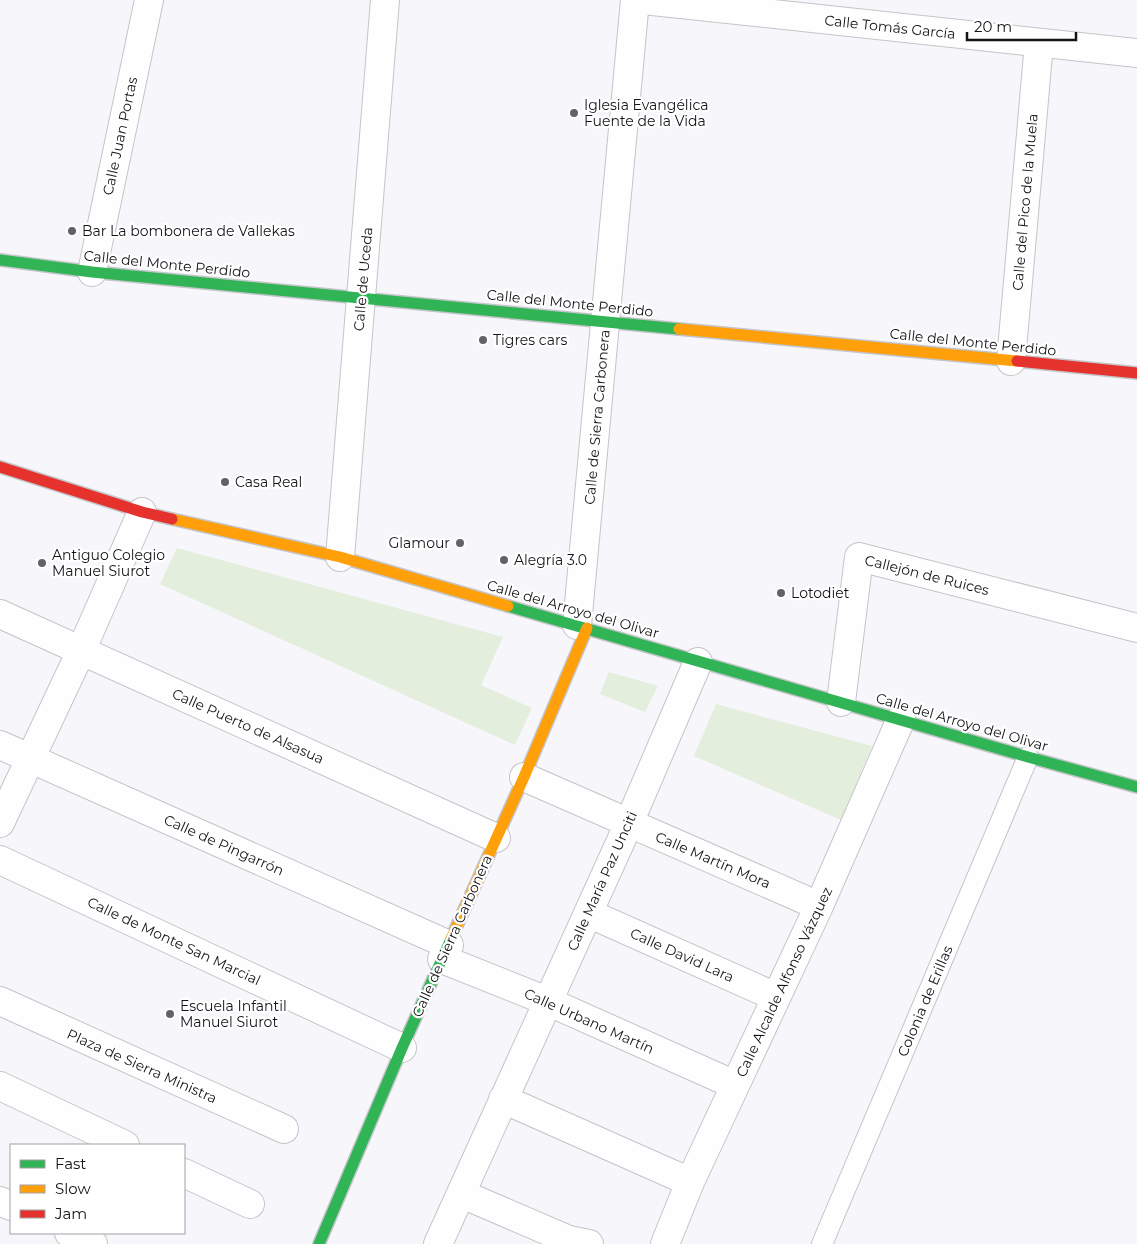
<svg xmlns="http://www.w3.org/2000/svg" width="1137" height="1244" font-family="Montserrat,sans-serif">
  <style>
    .green { fill: #e4eedc }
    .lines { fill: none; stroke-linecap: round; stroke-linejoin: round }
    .lane-casing { stroke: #c4c5c9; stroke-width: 22 }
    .street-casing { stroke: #c4c5c9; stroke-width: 30 }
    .fast-casing { stroke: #c4c5c9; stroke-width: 14 }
    .slow-casing { stroke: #c4c5c9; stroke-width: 14 }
    .jam-casing { stroke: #c4c5c9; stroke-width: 14 }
    .lane { stroke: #fefefe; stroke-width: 20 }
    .street { stroke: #fefefe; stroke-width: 28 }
    .fast { stroke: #30b455; stroke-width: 11 }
    .slow { stroke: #ff9f0a; stroke-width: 11 }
    .jam { stroke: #e5322d; stroke-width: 11 }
    .poi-dot { fill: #626367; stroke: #fff; stroke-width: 2 }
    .labels { text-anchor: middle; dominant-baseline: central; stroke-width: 4.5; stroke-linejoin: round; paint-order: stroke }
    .street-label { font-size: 14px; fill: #131417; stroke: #fff }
    .poi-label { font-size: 14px; fill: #131417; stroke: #fff; text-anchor: start }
  </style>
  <rect width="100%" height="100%" fill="#f6f6fb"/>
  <path class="green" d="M177,548l326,89 -22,48 51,23 -17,37 -355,-161z
    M609,672l49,14 -13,26 -45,-18z
    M716,704l156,42 -31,74 -147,-64z"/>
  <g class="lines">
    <defs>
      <path id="lane" d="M822,1244l206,-487"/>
      <path id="street" d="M643,0l494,53
        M92,272l57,-272
        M1011,361l28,-318
        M340,557l45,-557
        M0,614l496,224
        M577,625l58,-625
        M841,702l18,-145 278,71
        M0,745l449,200
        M524,777l295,129
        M0,823l81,-172 61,-139
        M0,860l402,188
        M588,913l188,84
        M442,959l105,42 188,84
        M0,1001l284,128
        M0,1086l125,59
        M503,1099l187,83
        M184,1173l66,31
        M462,1194l107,46 20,4
        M0,1201l11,5
        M69,1233l24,11
        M438,1244l191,-421 69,-161
        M665,1244l25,-62 129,-276 82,-187"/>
      <path id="fast" d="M0,260l92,12 587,57
        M508,606l520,151 109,30
        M319,1244l83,-196 49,-109"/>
      <path id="slow" d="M679,329l338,32
        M172,519l168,38 168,49
        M451,939l73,-162 63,-149"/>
      <path id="jam" d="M1017,361l120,12
        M0,467l142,45 30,7"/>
    </defs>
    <use href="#lane" class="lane-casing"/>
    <use href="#street" class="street-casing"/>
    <use href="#fast" class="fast-casing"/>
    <use href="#slow" class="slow-casing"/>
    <use href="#jam" class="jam-casing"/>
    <use href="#lane" class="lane"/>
    <use href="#street" class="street"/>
    <use href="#fast" class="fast"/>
    <use href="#slow" class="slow"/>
    <use href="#jam" class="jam"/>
  </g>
  <g class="poi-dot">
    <circle cx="574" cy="113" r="5"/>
    <circle cx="72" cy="231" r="5"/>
    <circle cx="483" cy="340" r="5"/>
    <circle cx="225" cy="482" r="5"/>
    <circle cx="460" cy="543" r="5"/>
    <circle cx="504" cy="560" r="5"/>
    <circle cx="42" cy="563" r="5"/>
    <circle cx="781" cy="593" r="5"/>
    <circle cx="170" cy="1014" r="5"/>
  </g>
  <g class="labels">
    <g class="street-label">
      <text transform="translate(890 27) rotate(6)">Calle Tomás García</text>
      <text transform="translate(120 136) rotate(-78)">Calle Juan Portas</text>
      <text transform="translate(1025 202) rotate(-85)">Calle del Pico de la Muela</text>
      <text transform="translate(167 264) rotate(6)">Calle del Monte Perdido</text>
      <text transform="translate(363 279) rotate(-85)">Calle de Uceda</text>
      <text transform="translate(570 303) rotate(6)">Calle del Monte Perdido</text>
      <text transform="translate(973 342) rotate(6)">Calle del Monte Perdido</text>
      <text transform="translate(597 417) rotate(-85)">Calle de Sierra Carbonera</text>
      <text transform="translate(927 575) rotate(14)">Callejón de Ruices</text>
      <text transform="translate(573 609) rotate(16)">Calle del Arroyo del Olivar</text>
      <text transform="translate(962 722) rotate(16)">Calle del Arroyo del Olivar</text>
      <text transform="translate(248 726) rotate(24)">Calle Puerto de Alsasua</text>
      <text transform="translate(224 845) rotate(24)">Calle de Pingarrón</text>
      <text transform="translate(713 860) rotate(23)">Calle Martín Mora</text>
      <text transform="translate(602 881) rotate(-66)">Calle María Paz Unciti</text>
      <text transform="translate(452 936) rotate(-66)">Calle de Sierra Carbonera</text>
      <text transform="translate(174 941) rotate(25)">Calle de Monte San Marcial</text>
      <text transform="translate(682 955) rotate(24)">Calle David Lara</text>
      <text transform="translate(784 982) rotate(-65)">Calle Alcalde Alfonso Vázquez</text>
      <text transform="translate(925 1001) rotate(-67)">Colonia de Erillas</text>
      <text transform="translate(589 1021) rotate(24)">Calle Urbano Martín</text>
      <text transform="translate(142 1066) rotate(24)">Plaza de Sierra Ministra</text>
    </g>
    <g class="poi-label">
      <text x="584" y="105">Iglesia Evangélica<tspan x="584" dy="16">Fuente de la Vida</tspan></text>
      <text x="82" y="231">Bar La bombonera de Vallekas</text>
      <text x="493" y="340">Tigres cars</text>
      <text x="235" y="482">Casa Real</text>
      <text x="450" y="543" text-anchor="end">Glamour</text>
      <text x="52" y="555">Antiguo Colegio<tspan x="52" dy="16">Manuel Siurot</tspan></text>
      <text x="514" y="560">Alegría 3.0</text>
      <text x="791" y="593">Lotodiet</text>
      <text x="180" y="1006">Escuela Infantil<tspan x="180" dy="16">Manuel Siurot</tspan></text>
    </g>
  </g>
  <rect x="10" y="1144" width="175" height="90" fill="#ffffff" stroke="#a1a1a2"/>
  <rect x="20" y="1160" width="25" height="8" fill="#30b455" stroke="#a1a1a2"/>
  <text x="55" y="1169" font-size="15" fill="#131417">Fast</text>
  <rect x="20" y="1185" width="25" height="8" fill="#ff9f0a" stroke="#a1a1a2"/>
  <text x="55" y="1194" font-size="15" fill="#131417">Slow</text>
  <rect x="20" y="1210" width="25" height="8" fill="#e5322d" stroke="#a1a1a2"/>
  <text x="55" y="1219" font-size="15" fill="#131417">Jam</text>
  <path d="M967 32v8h109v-8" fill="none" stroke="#131417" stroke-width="2.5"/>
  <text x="974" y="32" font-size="15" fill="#131417" stroke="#ffffff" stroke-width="4" paint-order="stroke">20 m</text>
</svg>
